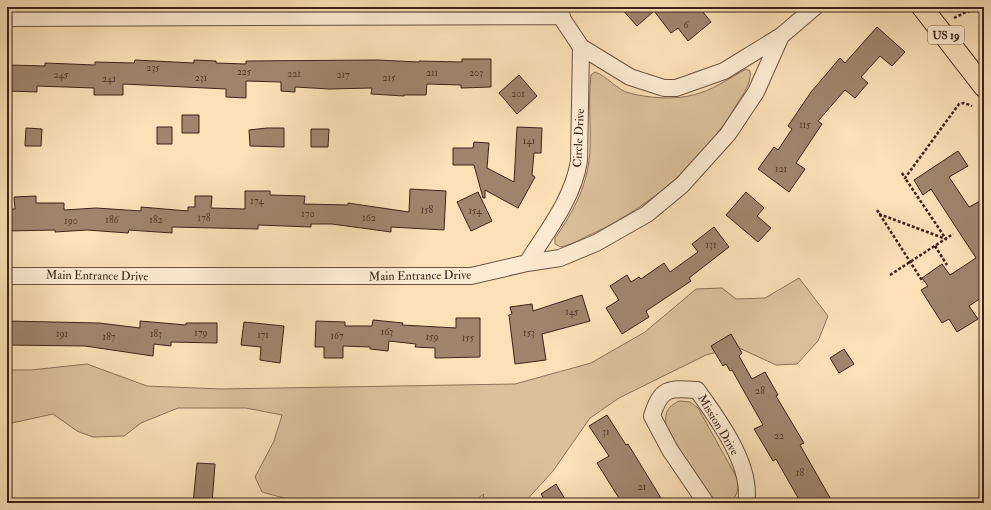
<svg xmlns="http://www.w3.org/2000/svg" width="991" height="510" font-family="'IM FELL Double Pica',serif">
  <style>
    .green { fill: #dcc09d; stroke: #8c725b }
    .building { fill: #a0856c; stroke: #3d2319 }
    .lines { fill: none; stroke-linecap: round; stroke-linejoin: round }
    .minor-casing { stroke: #6d5241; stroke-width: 18 }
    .major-casing { stroke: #3d2319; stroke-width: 22 }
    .path { stroke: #3d2319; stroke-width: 2.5; stroke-dasharray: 3 2; stroke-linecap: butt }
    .minor { stroke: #fdebd1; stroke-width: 16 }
    .major { stroke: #fce0b8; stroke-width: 20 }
    .labels { text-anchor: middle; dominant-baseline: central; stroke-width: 3.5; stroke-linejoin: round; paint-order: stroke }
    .number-label { font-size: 10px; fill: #563c2e }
    .shield { fill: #fdebd1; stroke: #775f50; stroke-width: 1 }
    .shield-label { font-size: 11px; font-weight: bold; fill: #3d2319 }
    .street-label { font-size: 12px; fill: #3d2319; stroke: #fdebd1 }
  </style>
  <rect width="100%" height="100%" fill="#fce0b8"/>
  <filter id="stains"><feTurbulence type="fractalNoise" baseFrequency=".005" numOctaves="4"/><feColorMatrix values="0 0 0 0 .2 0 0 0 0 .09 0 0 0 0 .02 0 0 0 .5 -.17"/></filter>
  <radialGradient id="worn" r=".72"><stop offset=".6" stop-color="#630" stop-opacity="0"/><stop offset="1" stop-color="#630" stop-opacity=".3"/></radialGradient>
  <path class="green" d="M746,69l4,2c2,12 -7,23 -13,33 -33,56 -84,101 -143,129 -11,5 -21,11 -33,14l-6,-3v-6c19,-27 34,-55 35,-90 1,-24 -2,-49 1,-73l4,-3c12,4 22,18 34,21 19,5 45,7 64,2 18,-4 37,-17 53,-26z
    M799,278l29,38 -10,25 -21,23 -21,1 -39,-18 -31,8 -87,43 -29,20 -37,53 -29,32h-43l3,-9 -13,9h-169l-40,-11 -7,-15 19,-36 8,-26 -36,-7h-68l-37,15 -17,13 -31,1 -16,-6 -24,-17 -46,10v-54h24l56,-6 60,22 74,3 294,-5 76,-21 54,-31 51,-43 26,-1 14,11 29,-1z
    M679,401l11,1 8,6 39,70c5,23 -12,31 -30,19l-41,-71c-1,-14 0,-18 13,-25z"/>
  <path class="building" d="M620,7h79l12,15 -23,19 -10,-13 -7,5 -17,-22 -17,15z
    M877,27l28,25 -13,14 -12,-10 -19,21 7,6 -13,15 -10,-8 -27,31 4,3 -26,39 9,6 -16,23 -31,-23 16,-22 4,3 14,-21 -4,-3 23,-34 29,-34 5,5z
    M462,59h29v28l-30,1v-3l-34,-1 -1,11h-22v1l-33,-2 1,-6 -43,1 -34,-2v5l-14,-1v-9l-35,-1v17l-20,-1v-8l-103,-5v11h-29v-7l-57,-2v6l-28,-1 1,-26 35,1v-3l50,2v-3l39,1 1,-3 59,3v-3l22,1v2l30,1v-3l131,-1 42,2v-1l43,1z
    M519,75l18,21 -20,18 -18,-21z
    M182,115h17v18h-17z
    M157,127h15v17h-15z
    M517,127l25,1 -1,25h-7l-2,22 3,2 -17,31 -33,-18v8h-2l-9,-33h-21v-17h20l1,-6 15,1 -2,25 27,14z
    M26,128l16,1 -1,17h-16z
    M267,128h17v19l-34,-1 -1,-16z
    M311,129h18l-1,18h-17z
    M958,151l10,15 -19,11 20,30 15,-8v97l-15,10 9,13 -21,13 -8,-13 -7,4 -21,-33 7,-4 -6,-8 20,-14 8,11 26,-17 -45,-69 -8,6 -9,-15z
    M410,189l36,2 -2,39 -53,-3v5l-59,-8h-21v3l-53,-2v4l-86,-2v6l-43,-3 -1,3 -41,-3 -32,2v-2l-48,1v-22h8l-1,-12 22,-1v7h28v7l32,-2 45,3v-4l47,4v-4h7v-11h17l-1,12 34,1v-18h25v4l35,1 -1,8 44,1v-2l61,9z
    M478,192l14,29 -21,10 -14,-29z
    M746,192l18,16 -7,8 14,12 -13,14 -32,-27z
    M714,227l15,20 -40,31 2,3 -45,30 3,6 -27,17 -16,-26 13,-8 -9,-14 17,-11 4,7 8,-5 2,2 23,-16 6,9 28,-20 -6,-8z
    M582,295l8,26 -48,13 4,26 -31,4 -6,-49 3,-1 -2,-7 22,-3 1,7z
    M456,318h24v39l-45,1v-10l-20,-1 1,-3 -27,-3 -1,10 -18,-2v-2l-27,-1v12h-19v-11h-9l1,-26 29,1v4h27l1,-6 30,3 -1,2 54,3z
    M7,321l92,2 41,5v-7l46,4v-2h31v20l-46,-1v4l-17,-2 -1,12 -68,-10 -78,-1z
    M244,322l40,4 -4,37 -20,-3 1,-13 -20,-2z
    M731,334l11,19 -3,3 13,23 13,-7 13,23 -2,1 28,47 -4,2 33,58h-32l-25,-44 -3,2 -19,-32 9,-4 -31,-55 -2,1 -4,-7 -3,2 -12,-20z
    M844,349l10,15 -15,9 -9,-15z
    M607,415l19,30 2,-1 36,59h-42l-25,-40 12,-7 -20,-30z
    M197,463l18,1 -3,39h-19z
    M556,484l9,15 -7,4h-11l-6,-9z"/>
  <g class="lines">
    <defs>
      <path id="minor" d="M555,8l26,39 49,30 34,11h12l48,-17 57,-35
        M7,18l555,-2
        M527,263c20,-32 46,-64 52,-102l2,-114
        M7,276h464l56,-13 33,-5 36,-15 51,-29 35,-29 46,-51 28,-42 25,-56 34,-29
        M706,503l-36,-53 -18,-34c9,-29 17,-28 45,-26 21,29 56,76 49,113"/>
      <path id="major" d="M922,7l62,80"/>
    </defs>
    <use href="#minor" class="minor-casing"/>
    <use href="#major" class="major-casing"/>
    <path class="path" d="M954,18l12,-6 18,-5
      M902,173l3,5 54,-74 5,-1 8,3
      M877,210l46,72
      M879,214l67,25 -41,-61
      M935,246l12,19
      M890,275l63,-41"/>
    <use href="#minor" class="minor"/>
    <use href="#major" class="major"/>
  </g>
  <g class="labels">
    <g class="number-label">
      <text x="686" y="25">6</text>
      <text x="153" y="68">235</text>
      <text x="244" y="72">225</text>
      <text x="432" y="73">211</text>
      <text x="476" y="73">203</text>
      <text x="294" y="74">221</text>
      <text x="61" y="75">245</text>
      <text x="343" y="75">217</text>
      <text x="201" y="78">231</text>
      <text x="389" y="78">215</text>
      <text x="109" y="79">241</text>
      <text x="518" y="94">201</text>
      <text x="805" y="125">115</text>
      <text x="529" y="141">141</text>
      <text x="781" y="169">121</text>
      <text x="257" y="201">174</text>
      <text x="427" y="210">158</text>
      <text x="475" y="211">154</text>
      <text x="308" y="214">170</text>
      <text x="204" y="218">178</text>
      <text x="369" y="218">162</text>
      <text x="112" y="220">186</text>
      <text x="156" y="220">182</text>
      <text x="71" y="221">190</text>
      <text x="711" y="245">131</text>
      <text x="572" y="312">145</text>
      <text x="387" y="332">163</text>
      <text x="201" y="333">179</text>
      <text x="529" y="333">153</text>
      <text x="62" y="334">191</text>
      <text x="156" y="334">183</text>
      <text x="263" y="335">171</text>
      <text x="337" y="336">167</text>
      <text x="109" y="337">187</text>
      <text x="432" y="337">159</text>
      <text x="468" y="338">155</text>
      <text x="760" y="391">28</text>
      <text x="606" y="432">31</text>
      <text x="779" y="436">22</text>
      <text x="800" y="473">18</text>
      <text x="642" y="487">21</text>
    </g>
    <rect class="shield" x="928" y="26" width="36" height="18" rx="3"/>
    <g class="shield-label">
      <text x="946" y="35">US 19</text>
    </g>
    <g class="street-label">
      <text transform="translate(579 138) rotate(-87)">Circle Drive</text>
      <text transform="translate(97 276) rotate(1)">Main Entrance Drive</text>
      <text transform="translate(420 276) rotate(-1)">Main Entrance Drive</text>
      <text transform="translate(718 425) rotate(59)">Mission Drive</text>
    </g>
  </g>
  <rect width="991" height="510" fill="none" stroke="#fce0b8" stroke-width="24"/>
  <rect x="8" y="8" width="975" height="494" fill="none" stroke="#3d2319" stroke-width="2"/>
  <rect x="12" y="12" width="967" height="486" fill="none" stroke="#3d2319"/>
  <rect width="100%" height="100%" filter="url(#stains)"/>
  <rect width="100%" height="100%" fill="url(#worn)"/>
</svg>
